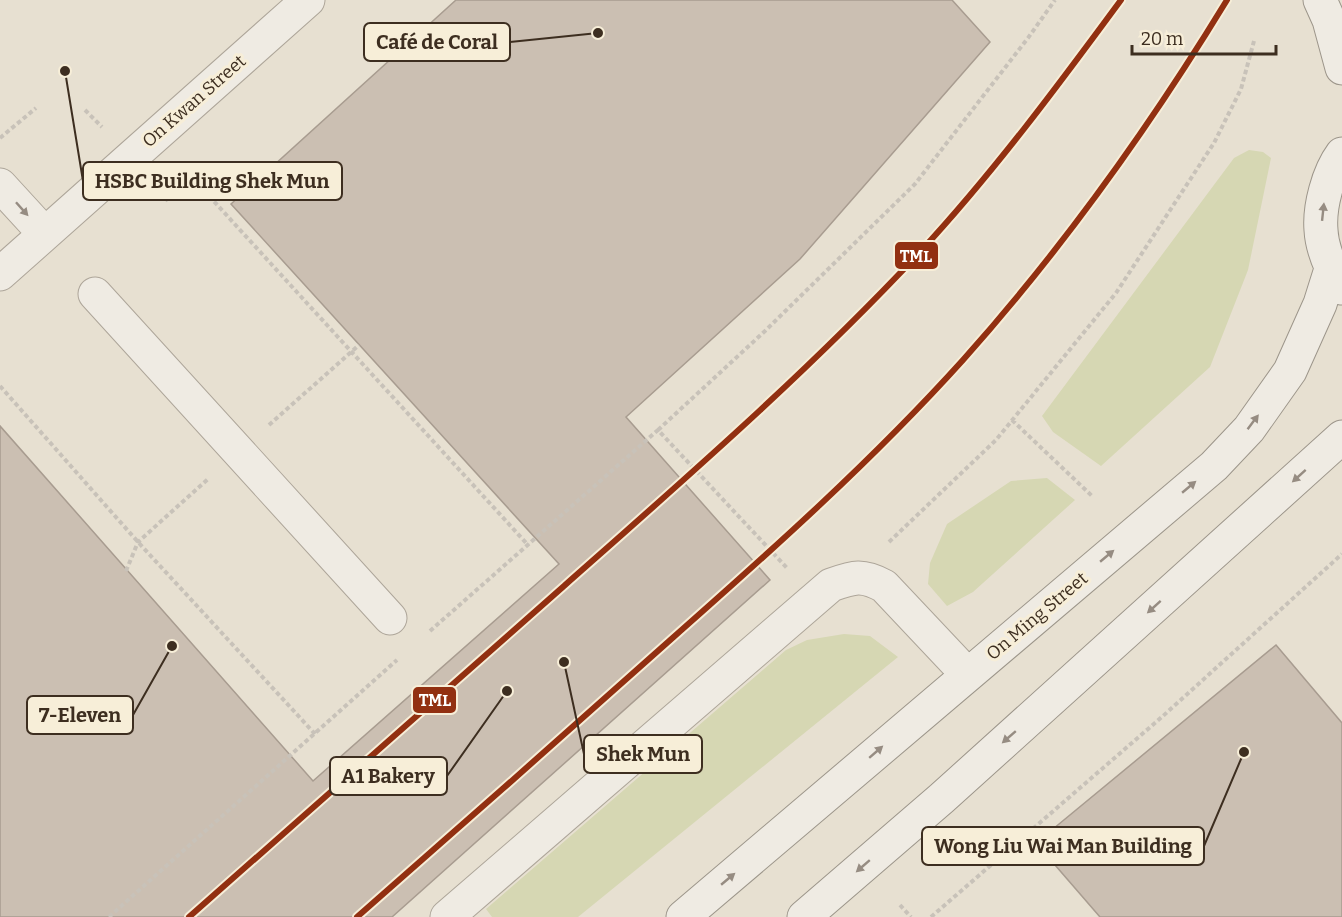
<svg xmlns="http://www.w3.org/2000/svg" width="1342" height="917" font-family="Bitter,serif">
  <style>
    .green { fill: #d6d7b3 }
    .building { fill: #cbbfb2; stroke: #a89c90; stroke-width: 1.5 }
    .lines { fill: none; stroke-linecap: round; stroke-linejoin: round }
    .street-casing { stroke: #ada599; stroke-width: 35 }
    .secondary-casing { stroke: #9c958a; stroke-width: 35 }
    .path { stroke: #c8c2b9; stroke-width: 4; stroke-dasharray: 4.5 3; stroke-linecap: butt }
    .street { stroke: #efebe3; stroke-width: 33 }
    .secondary { stroke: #efebe3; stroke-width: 33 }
    .metro-1-casing { stroke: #f7eed8; stroke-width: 10 }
    .metro-1 { stroke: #923011; stroke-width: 6 }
    .oneway { fill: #968c82 }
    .labels { text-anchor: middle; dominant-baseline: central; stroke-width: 6; stroke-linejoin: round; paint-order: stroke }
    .street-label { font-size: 18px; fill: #3d2e20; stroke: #f7eed8 }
    .leader { fill: none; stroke: #3d2e20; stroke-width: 2 }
    .callout-dot { fill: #3d2e20; stroke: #f7eed8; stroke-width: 2 }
    .callout { fill: #f7eed8; stroke: #3d2e20; stroke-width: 2 }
    .callout-label { font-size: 20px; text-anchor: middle; font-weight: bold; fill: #3d2e20 }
    .line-badge { stroke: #f7eed8; stroke-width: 2 }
    .badge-label { font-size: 16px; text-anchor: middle; font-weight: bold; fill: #fff }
  </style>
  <rect width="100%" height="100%" fill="#e7e0d1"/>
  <path class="green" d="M1249,150l14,2 8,6 -23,112 -38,97 -109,99 -48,-34 -11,-16 192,-258z
    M1047,478l28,22 -102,92 -26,14 -19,-22 2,-21 17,-39 64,-43z
    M844,634l26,2 28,21 -320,260h-86l-6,-8 300,-259 21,-10z"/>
  <path class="building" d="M456,0h496l38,42 -190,217 -174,158 144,163 -378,337h-392v-491l313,355 246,-217 -328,-360z
    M1276,645l66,78v194h-242l-64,-74z"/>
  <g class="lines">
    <defs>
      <path id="street" d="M0,185l44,48
        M0,274l308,-274
        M95,294l295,324
        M447,917l384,-332c23,-8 31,-11 53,1l83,88"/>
      <path id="secondary" d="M1320,0l9,20 13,48
        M1342,154c-14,19 -23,53 -21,76 1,21 11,41 21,58
        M683,917l531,-451 35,-37 41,-58 30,-67 11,-35
        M804,917l138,-119 400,-361"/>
    </defs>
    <use href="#street" class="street-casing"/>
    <use href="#secondary" class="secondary-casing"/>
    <path class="path" d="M85,110l17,17
      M0,138l36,-30
      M199,185l329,360
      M157,188l11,13
      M0,386l138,156 177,192
      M1012,420l80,76
      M269,425l90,-80
      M658,430l107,-99 150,-147 113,-146 27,-38
      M889,542l107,-102 120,-147 98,-150 27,-54 13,-48
      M126,571l12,-29 70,-63
      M430,631l228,-201 129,138
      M900,905l11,12
      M109,917l288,-257
      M931,917l232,-201 179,-162"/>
    <use href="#street" class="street"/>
    <use href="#secondary" class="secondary"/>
    <defs>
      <path id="metro-1" d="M189,917c125,-111 250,-221 375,-331 122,-108 245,-215 356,-334 73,-79 137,-165 201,-252
        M357,917c104,-91 208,-183 311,-275 102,-90 204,-181 295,-282 100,-112 186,-232 264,-360"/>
    </defs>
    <use href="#metro-1" class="metro-1-casing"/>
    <use href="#metro-1" class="metro-1"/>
  </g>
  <defs><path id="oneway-solid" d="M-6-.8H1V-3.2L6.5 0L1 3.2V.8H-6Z" transform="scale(1.5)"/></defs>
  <g class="oneway">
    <use href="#oneway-solid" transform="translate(22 209) rotate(48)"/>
    <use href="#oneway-solid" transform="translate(1323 212) rotate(-84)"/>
    <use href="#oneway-solid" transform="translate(1253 422) rotate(-53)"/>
    <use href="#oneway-solid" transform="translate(1299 476) rotate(138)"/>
    <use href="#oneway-solid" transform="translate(1189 487) rotate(-40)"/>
    <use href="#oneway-solid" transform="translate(1107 556) rotate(-40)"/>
    <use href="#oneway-solid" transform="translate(1154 607) rotate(138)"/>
    <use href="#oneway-solid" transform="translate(1009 737) rotate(139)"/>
    <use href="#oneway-solid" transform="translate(876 752) rotate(-41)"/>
    <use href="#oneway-solid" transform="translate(863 866) rotate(139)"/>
    <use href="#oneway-solid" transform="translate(728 879) rotate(-40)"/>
  </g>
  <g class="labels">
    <g class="street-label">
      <text transform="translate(194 101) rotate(-41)">On Kwan Street</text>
      <text transform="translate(1037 616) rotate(-40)">On Ming Street</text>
    </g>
  </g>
  <path class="leader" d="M598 33L510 42M65 71L83 181M172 646L133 715M564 662L584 754M507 691L447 776M1244 752L1204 846"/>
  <g class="callout-dot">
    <circle cx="598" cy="33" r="6"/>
    <circle cx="65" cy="71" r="6"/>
    <circle cx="172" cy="646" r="6"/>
    <circle cx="564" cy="662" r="6"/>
    <circle cx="507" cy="691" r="6"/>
    <circle cx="1244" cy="752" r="6"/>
  </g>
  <g class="callout">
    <rect x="364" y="23" width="146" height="38" rx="6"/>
    <rect x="83" y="162" width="259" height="38" rx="6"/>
    <rect x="27" y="696" width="106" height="38" rx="6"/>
    <rect x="584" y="735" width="118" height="38" rx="6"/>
    <rect x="330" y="757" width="117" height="38" rx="6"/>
    <rect x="922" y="827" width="282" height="38" rx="6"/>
  </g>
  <g class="callout-label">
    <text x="437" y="49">Café de Coral</text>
    <text x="212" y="188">HSBC Building Shek Mun</text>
    <text x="80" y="722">7-Eleven</text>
    <text x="643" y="761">Shek Mun</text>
    <text x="388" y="783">A1 Bakery</text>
    <text x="1063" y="853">Wong Liu Wai Man Building</text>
  </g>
  <g class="line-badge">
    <rect x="894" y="241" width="45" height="29" rx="6" fill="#923011"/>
    <rect x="412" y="686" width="45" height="28" rx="6" fill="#923011"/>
  </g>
  <g class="badge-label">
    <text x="916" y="262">TML</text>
    <text x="435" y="706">TML</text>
  </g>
  <path d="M1132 45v9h144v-9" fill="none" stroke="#3d2e20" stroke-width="3"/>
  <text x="1141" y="45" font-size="18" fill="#3d2e20" stroke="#f7eed8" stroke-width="4.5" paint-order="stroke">20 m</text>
</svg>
